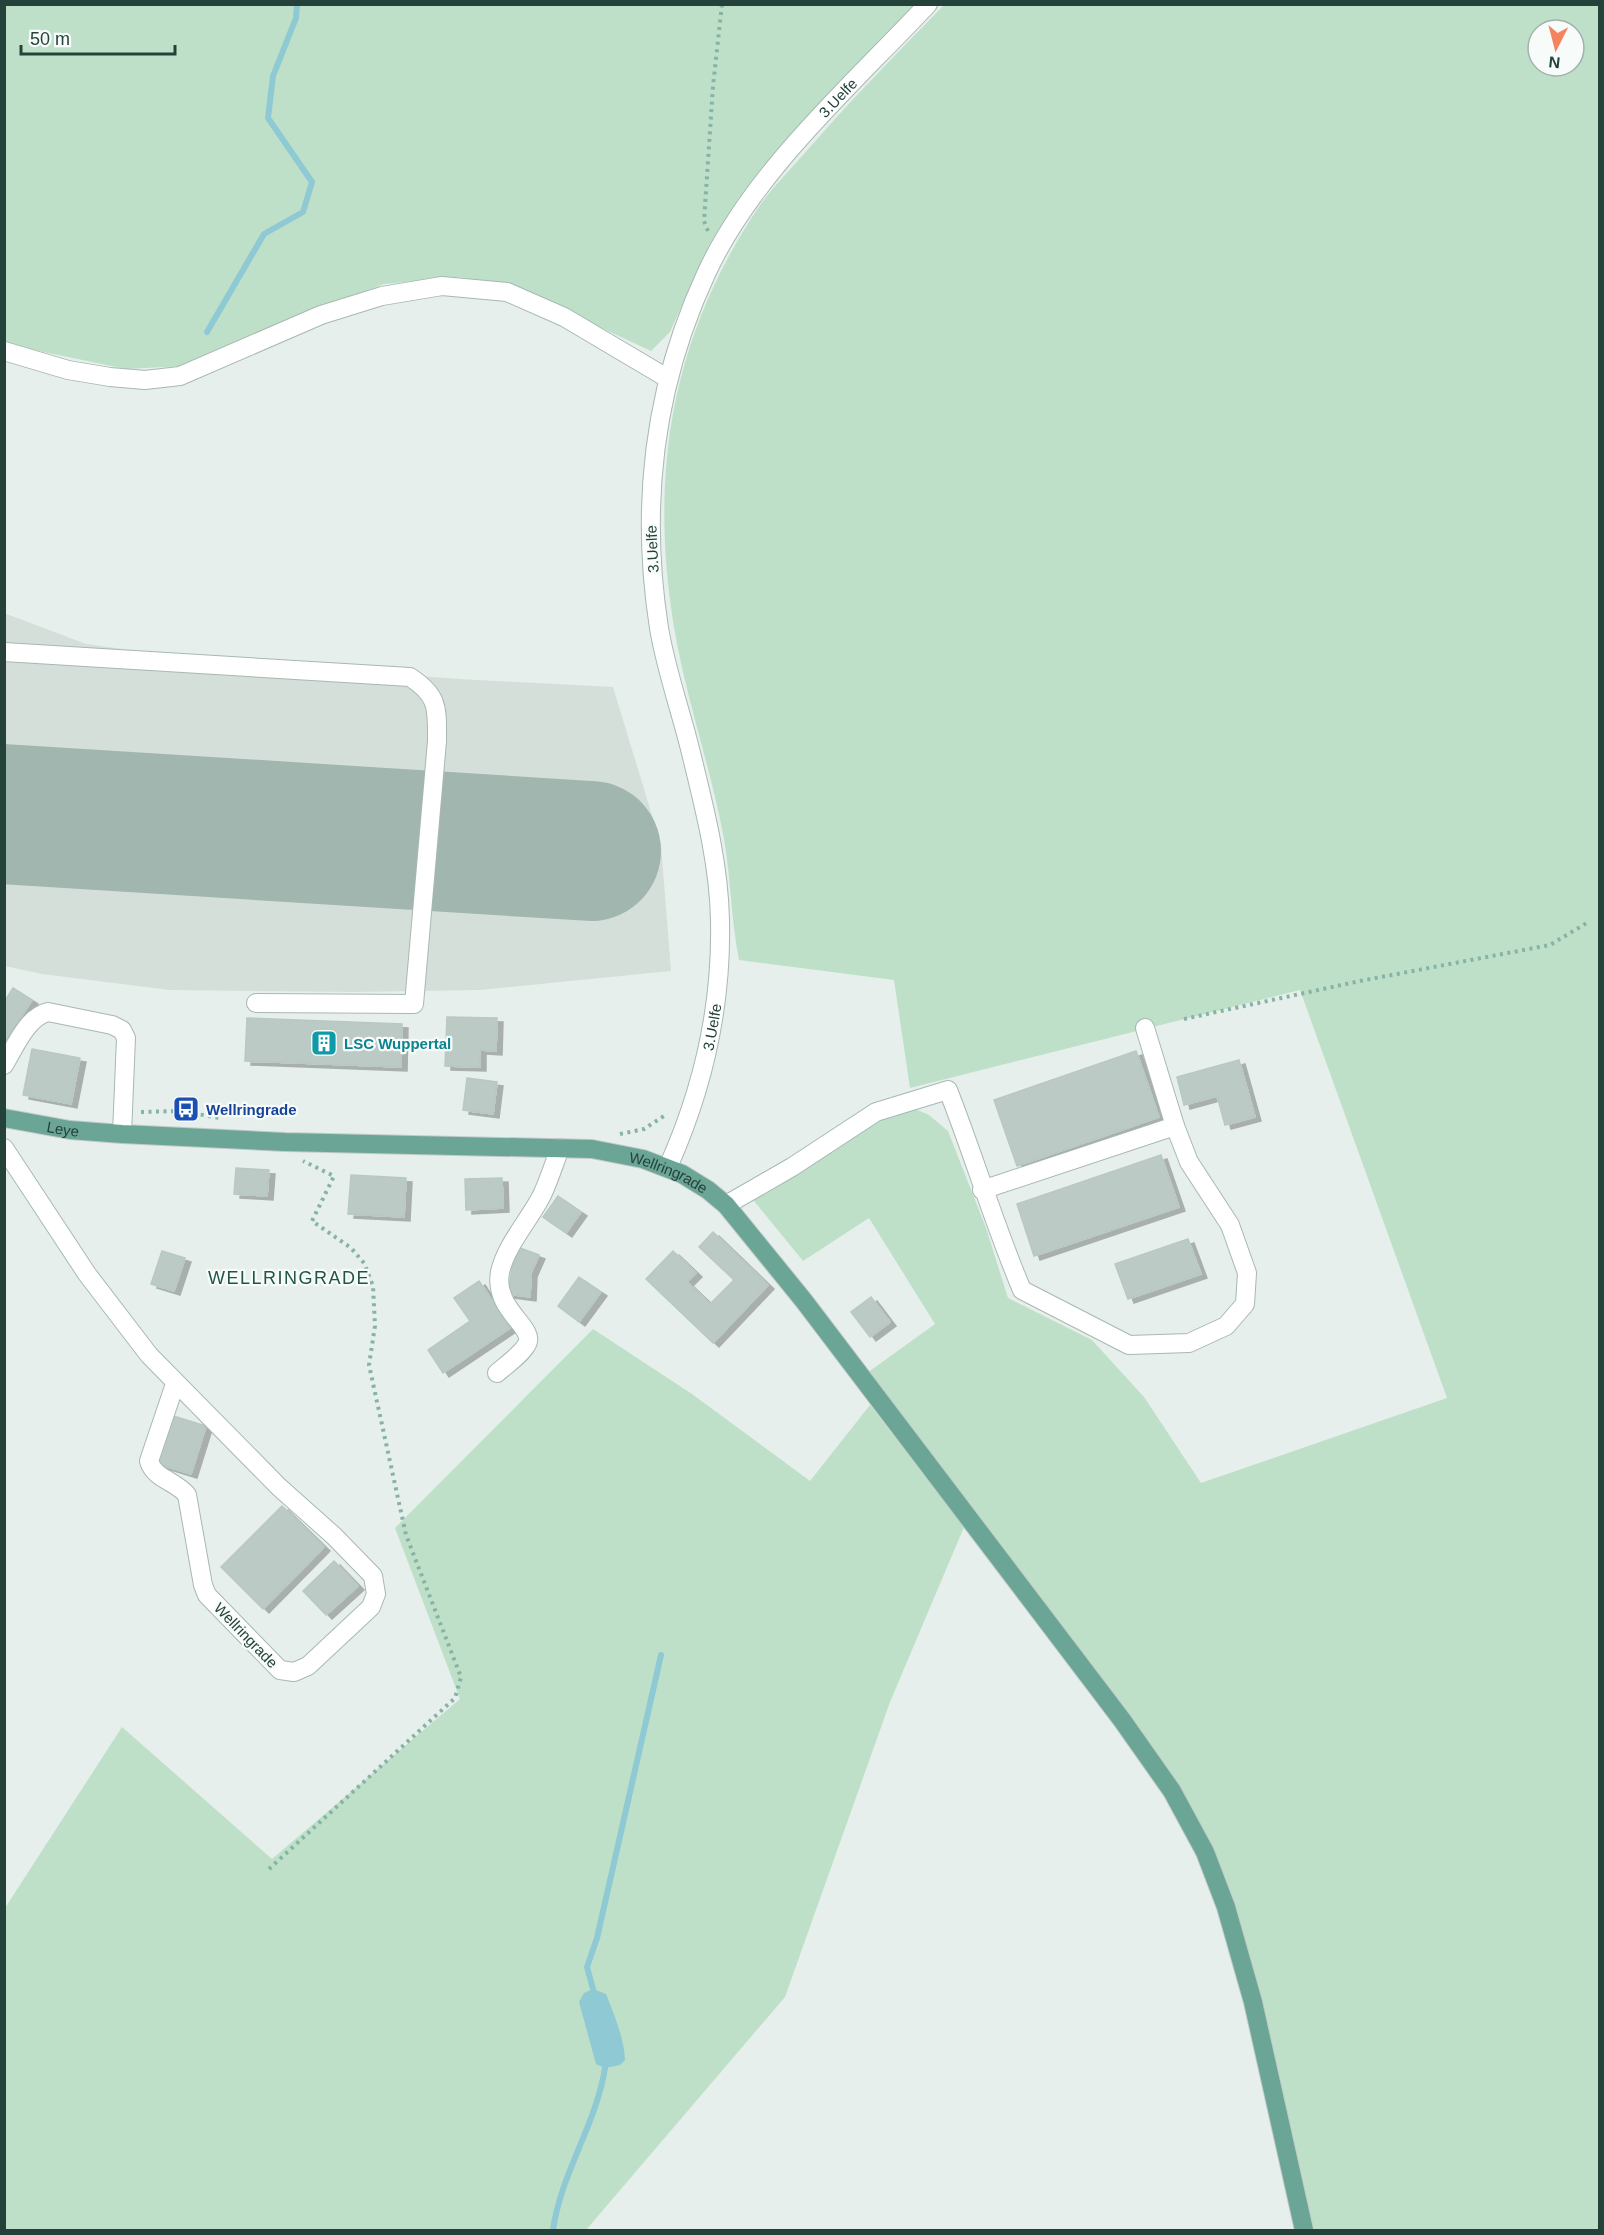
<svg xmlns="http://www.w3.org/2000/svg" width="1604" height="2235" font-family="Arial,sans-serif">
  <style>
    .built { fill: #d4dfda }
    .green { fill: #bfe0c8; fill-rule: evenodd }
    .water { fill: #8ec9d4 }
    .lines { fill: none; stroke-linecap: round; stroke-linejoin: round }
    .stream { stroke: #8ec9d4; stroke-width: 6 }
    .runway { stroke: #a2b6b0; stroke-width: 140 }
    .building { fill: #bbcac4; stroke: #b8c9c2; stroke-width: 1.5; filter: url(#shadow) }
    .minor-casing { stroke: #a8b8b2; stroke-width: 20 }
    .major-casing { stroke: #c2cac8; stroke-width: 20 }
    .path { stroke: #86b3a5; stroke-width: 4; stroke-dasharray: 3 4.5; stroke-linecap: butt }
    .minor { stroke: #fff; stroke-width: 18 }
    .major { stroke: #6aa596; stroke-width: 18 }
    .labels { text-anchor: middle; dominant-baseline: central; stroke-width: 4.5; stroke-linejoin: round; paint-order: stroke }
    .street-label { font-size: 15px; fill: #24423a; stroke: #f7fbf9 }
    .culture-label { font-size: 15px; font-weight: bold; fill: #0d838f; stroke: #f7fbf9; text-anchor: start }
    .transit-label { font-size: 15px; font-weight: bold; fill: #164399; stroke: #f7fbf9; text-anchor: start }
    .quarter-label { font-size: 18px; letter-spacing: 1.5px; fill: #1f5548; stroke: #f7fbf9 }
  </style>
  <defs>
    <filter id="shadow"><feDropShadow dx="6" dy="4" stdDeviation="0" flood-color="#0004"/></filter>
  </defs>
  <rect width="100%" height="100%" fill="#e6efeb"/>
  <path class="built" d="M4,613l82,31 118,16 255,19 154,8 48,158 10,126 -192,19 -124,2 -185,-2 -128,-16 -37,-8z"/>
  <path class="green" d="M5,5h909l-140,149 -37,47 -39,68 -28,63 -19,19 -137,-64 -54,-10 -76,7 -95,35 -105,47 -58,3 -121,-25z
    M944,5h655v2225h-285l-104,-378 -343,-479 68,-49 -66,-106 -66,43 -53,-65 97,-62 59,-29 23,10 19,16 38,97 22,70 84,42 52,57 57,86 246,-85 -147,-408 -390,98 -16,-108 -155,-20c-8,-41 -8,-81 -15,-121 -13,-71 -38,-140 -50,-212 -25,-153 -3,-289 84,-419 13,-19 30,-36 45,-53 45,-52 93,-101 141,-150zM1538,30h36v36h-36z
    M593,1329l99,65 118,87 60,-76 94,122 -74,175 -105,295 -199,233h-581v-322l117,-181 150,132 188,-160 -65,-171z"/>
  <path class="water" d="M593,1989l13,5c8,20 18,44 19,66l-5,5 -15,3 -9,-4 -17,-62 5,-9z"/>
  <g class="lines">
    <path class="stream" d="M207,332l57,-98 39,-22 9,-30 -44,-64 5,-42 23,-58 1,-14
      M593,1989l-6,-22 10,-29 64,-283
      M553,2230c8,-57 43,-105 52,-162"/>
    <path class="runway" d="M4,814l587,37"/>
  </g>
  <path class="building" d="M13,988l19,12 -28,43v-41z
    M447,1017l50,1 -1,33 -16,-1v17l-35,-1z
    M247,1018l155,6 -1,43 -156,-6z
    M32,1049l48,9 -9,46 -48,-9z
    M1136,1051l23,66 -142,49 -23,-66z
    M1239,1060l16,57 -30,8 -8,-29 -33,9 -7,-28z
    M467,1078l30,4 -4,32 -30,-4z
    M1161,1155l18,52 -145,49 -17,-52z
    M236,1168l33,2 -2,26 -33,-2z
    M351,1175l55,3 -2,39 -56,-3z
    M502,1178l1,30 -37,2 -1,-31z
    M558,1196l23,16 -15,21 -23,-16z
    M713,1232l55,53 -55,58 -67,-64 27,-28 23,22 -9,9 23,22 24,-24 -35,-33z
    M1188,1239l13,35 -73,25 -13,-35z
    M520,1248l19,7 -8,18 -1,24 -22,-3 4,-26z
    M162,1251l23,7 -11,33 -23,-7z
    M579,1277l22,15 -22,30 -21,-16z
    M479,1281l31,47 -67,45 -15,-23 42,-29 -16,-23z
    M871,1297l19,25 -20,15 -19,-25z
    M170,1415l36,11 -15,48 -36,-11z
    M282,1506l42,41 -61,62 -42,-42z
    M334,1561l24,25 -32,29 -23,-24z"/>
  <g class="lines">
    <defs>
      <g id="minor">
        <path d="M4,351l64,19 42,7 35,3 35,-4 141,-61 61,-19 60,-10 65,6 57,25 103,61"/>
        <path d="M4,652l406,25c29,19 27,31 27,64l-23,263 -158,-1"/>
        <path d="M1145,1028l30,98"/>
        <path d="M4,1065c11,-18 23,-48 44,-53l64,13 10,5 4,8 -4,96"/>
        <path d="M4,1148l83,126 62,81 130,132 55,49 39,40 3,18 -5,13 -63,59 -14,6 -14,-2 -73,-75 -4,-10 -16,-90c-11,-14 -33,-16 -38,-34l26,-77"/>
        <path id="s1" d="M668,1167c35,-78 54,-161 52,-247 -1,-55 -15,-110 -28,-163 -10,-43 -26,-86 -33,-129 -19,-122 -5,-242 47,-354 46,-101 146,-189 222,-270"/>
        <path d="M726,1205l66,-38 84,-55 72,-22c26,66 46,134 74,200l107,55 60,-2 37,-17 19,-22 2,-31 -17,-48 -41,-63 -14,-36 -193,64"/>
        <path d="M497,1373c9,-8 25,-19 30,-29 9,-17 -34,-34 -27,-72 6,-27 30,-53 42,-77 7,-15 12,-31 18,-47"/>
      </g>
      <g id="major">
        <path id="s2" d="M4,1118l66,12 52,4 163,8 307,7 51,10 39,15 26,16 18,15 78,96 318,419 50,71 33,61 21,55 27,95 51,228"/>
      </g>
    </defs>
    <use href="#minor" class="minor-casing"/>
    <use href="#major" class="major-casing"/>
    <path class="path" d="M708,231l-4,-10 9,-135 9,-82
      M1184,1019l176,-38 190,-36 40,-24
      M141,1112l39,-1 40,7
      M620,1134l24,-5 23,-15
      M269,1869l186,-171 6,-21 -55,-142 -37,-170 6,-39 -2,-40 -9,-23 -13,-15 -39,-27 22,-45 -31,-15"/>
    <use href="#minor" class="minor"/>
    <use href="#major" class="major"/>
  </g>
  <defs>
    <symbol id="building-square" viewBox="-11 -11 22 22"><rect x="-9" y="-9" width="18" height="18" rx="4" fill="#0f9aa8" stroke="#f7fbf9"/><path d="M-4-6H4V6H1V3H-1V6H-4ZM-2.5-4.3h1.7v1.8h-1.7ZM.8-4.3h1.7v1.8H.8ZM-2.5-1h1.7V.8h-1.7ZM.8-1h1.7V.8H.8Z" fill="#fff"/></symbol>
    <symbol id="bus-square" viewBox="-11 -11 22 22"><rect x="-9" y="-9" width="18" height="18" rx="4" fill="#1a4fb4" stroke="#f7fbf9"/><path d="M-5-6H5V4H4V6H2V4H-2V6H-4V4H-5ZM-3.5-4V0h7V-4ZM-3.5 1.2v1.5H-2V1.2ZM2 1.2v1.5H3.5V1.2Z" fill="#fff"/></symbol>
  </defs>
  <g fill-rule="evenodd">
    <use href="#building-square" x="309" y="1028" width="30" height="30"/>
    <use href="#bus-square" x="171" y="1094" width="30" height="30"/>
  </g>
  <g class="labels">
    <g class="street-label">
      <text stroke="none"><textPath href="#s1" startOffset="1137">3.Uelfe</textPath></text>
      <text transform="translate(652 549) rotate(-93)">3.Uelfe</text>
      <text stroke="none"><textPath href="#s1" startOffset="147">3.Uelfe</textPath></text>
      <text stroke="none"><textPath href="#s2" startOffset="60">Leye</textPath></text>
      <text stroke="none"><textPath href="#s2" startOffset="670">Wellringrade</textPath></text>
      <text transform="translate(246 1635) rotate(46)">Wellringrade</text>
    </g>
    <g class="culture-label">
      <text x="344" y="1043">LSC Wuppertal</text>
    </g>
    <g class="transit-label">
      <text x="206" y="1109">Wellringrade</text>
    </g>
    <g class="quarter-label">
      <text x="289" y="1278">WELLRINGRADE</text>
    </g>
  </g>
  <rect width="1604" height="2235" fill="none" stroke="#24423a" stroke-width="12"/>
  <g transform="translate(1556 48) rotate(186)"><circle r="28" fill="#f7fbf9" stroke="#a3b1ad" stroke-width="1.5"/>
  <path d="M0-4.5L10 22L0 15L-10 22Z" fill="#f4845f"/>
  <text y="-9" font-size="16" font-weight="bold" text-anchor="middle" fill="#24423a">N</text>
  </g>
  <path d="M21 45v9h154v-9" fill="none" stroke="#24423a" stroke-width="3"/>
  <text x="30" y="45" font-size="18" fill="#24423a" stroke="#f7fbf9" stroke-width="4.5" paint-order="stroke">50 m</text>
</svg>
